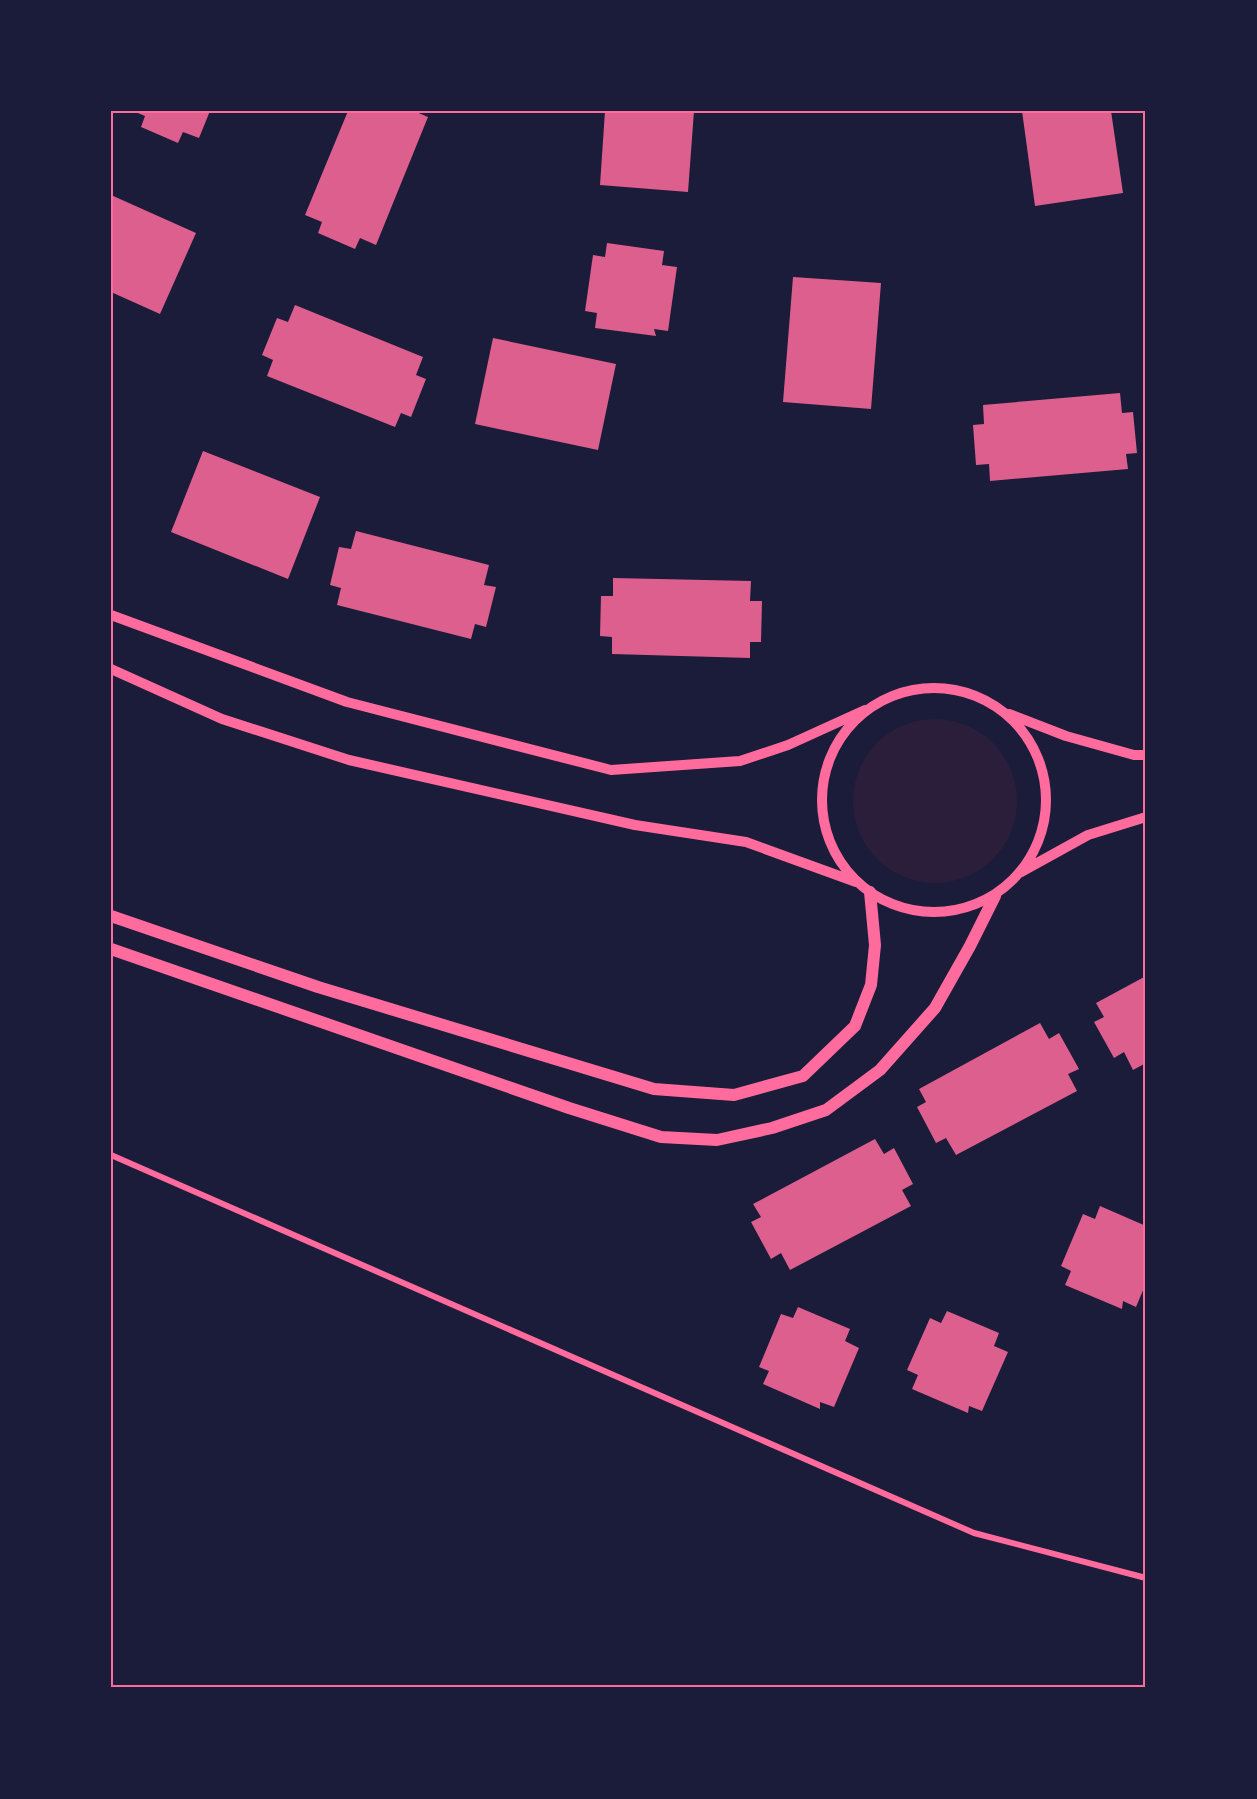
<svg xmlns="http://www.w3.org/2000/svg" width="1257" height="1799" font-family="Karla,sans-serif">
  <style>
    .green { fill: #2a1e3b }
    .building { fill: #dd5f8e }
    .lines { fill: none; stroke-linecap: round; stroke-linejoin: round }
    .minor { stroke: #ff6b9d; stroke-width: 6 }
    .tertiary { stroke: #ff6b9d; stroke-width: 10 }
    .secondary { stroke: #ff6b9d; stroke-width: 12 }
    .neatline { fill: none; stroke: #ff6b9d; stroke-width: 2 }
  </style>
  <rect width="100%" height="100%" fill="#1b1b3a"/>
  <path class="green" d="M853 801a82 82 0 1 1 164 0a82 82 0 1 1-164 0Z"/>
  <path class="building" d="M133,111h77l-11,27 -16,-6 -5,11 -37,-16 4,-11z
    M348,111h66l14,6 -52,128 -16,-7 -5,11 -37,-16 4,-11 -17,-7z
    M605,111h89l-6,81 -88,-7z
    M1022,111h89l12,82 -88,13z
    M111,195l85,38 -36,81 -49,-22z
    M607,243l57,8 -2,14 15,2 -9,64 -14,-2 2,7 -61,-8 2,-15 -12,-2 8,-56 12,2z
    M793,277l88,6 -10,126 -88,-7z
    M295,305l128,52 -7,18 10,4 -15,38 -10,-4 -6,14 -128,-51 6,-16 -11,-5 15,-37 11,4z
    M493,338l123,26 -18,86 -123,-26z
    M1120,393l2,20 11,-1 4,41 -11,1 2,15 -138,12 -1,-17 -13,1 -3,-40 11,-1 -1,-19z
    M203,451l117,46 -32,82 -117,-47z
    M356,531l133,34 -5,20 12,2 -10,40 -11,-3 -4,15 -134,-34 4,-17 -11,-3 9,-38 12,2z
    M613,578l138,3 -1,20h12l-1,41h-11v16l-138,-4v-17l-12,-1 1,-40h12z
    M1146,976v87l-13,7 -9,-18 -10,6 -20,-36 10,-5 -8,-14z
    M1040,1023l9,16 10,-6 20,36 -11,5 9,17 -121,64 -10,-17 -10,5 -19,-36 9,-5 -7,-13z
    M875,1139l9,15 10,-6 19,36 -11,6 9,16 -121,64 -9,-17 -10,6 -20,-37 10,-5 -8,-13z
    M1100,1206l46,20v57l-10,24 -13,-6 -1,8 -57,-24 6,-14 -10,-5 22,-52 12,5z
    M798,1307l52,22 -5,12 14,7 -25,59 -14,-5v7l-57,-25 6,-13 -10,-4 22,-53 12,4z
    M947,1311l52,22 -5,13 14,6 -26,59 -13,-5 -1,7 -56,-24 6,-14 -11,-5 23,-52 11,5z"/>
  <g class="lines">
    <path class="minor" d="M111,1155l863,378 172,45"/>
    <path class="tertiary" d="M111,615l236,87 264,68 129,-9 48,-16 77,-35
      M111,669l111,50 127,41 286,65 111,17 110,40
      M822 800a112 112 0 1 1 224 0a112 112 0 1 1-224 0Z
      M1009,714l57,22 68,19h12
      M1021,872l67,-37 58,-18"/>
    <path class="secondary" d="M111,916l207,71 336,102 80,6 69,-19 52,-50 16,-41 4,-40 -5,-53
      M111,949l458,159 92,29 56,3 55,-12 54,-18 54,-40 55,-62 35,-62 25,-50"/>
  </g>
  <rect width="1257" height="1799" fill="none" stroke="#1b1b3a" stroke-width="225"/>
  <rect x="112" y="112" width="1032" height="1574" class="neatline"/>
</svg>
